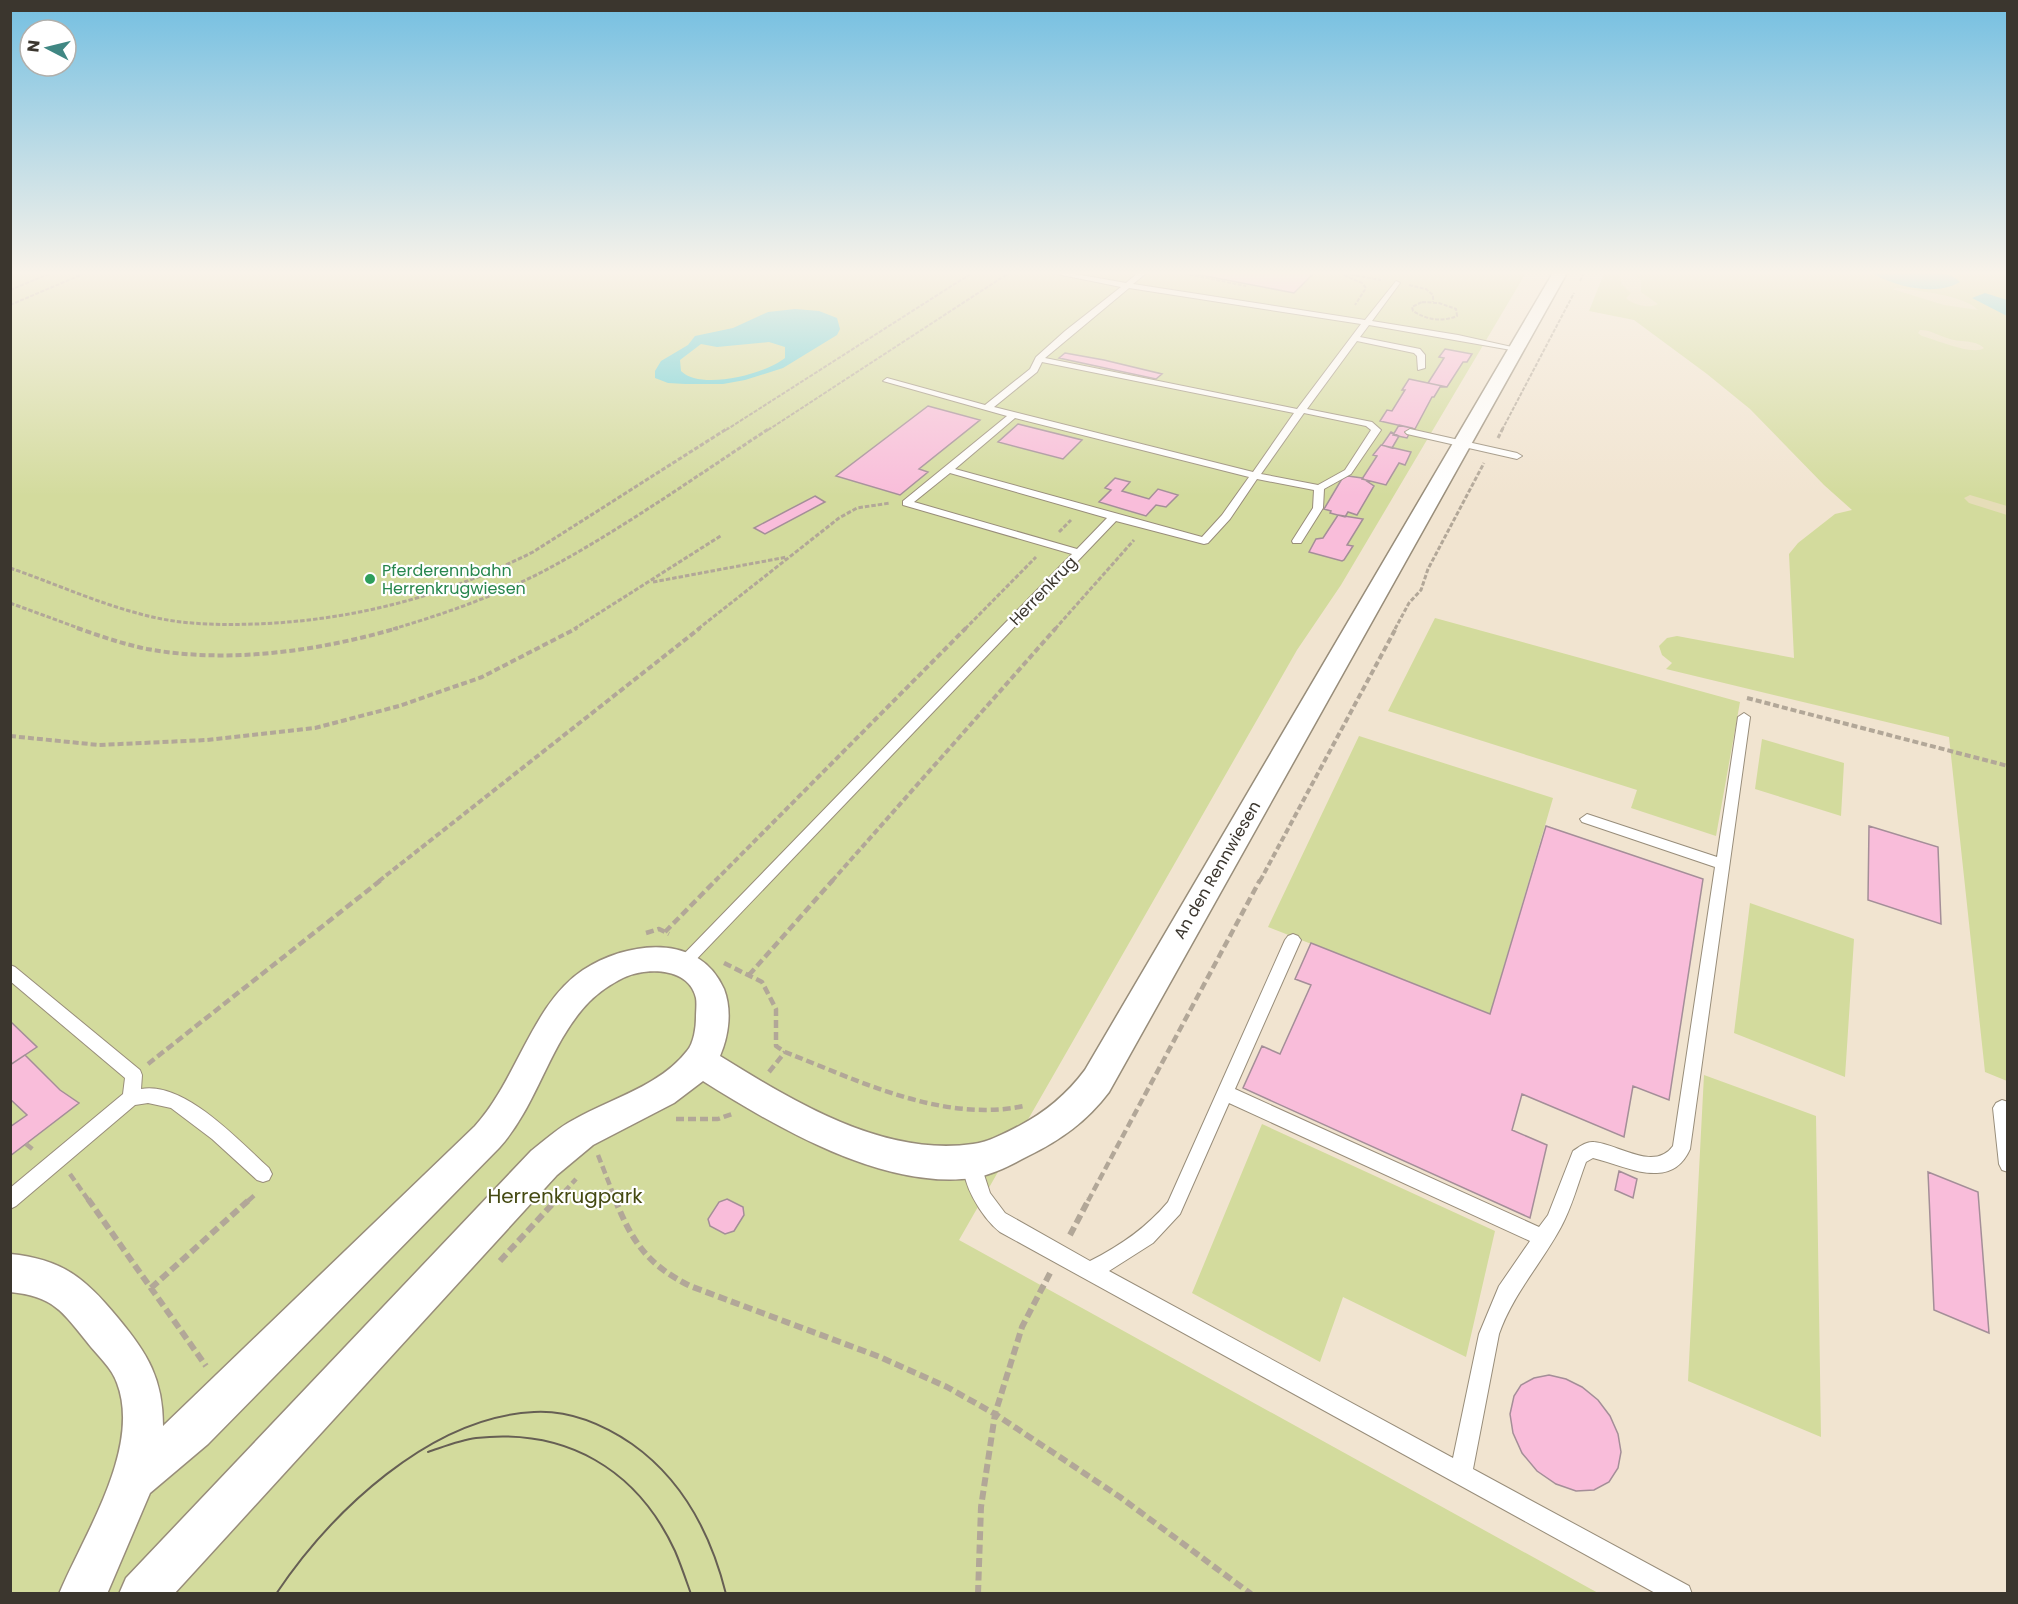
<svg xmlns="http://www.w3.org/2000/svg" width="2018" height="1604" font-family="Poppins,sans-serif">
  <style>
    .green { fill: #d3db9d }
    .sand { fill: #e6ddb8 }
    .water { fill: #66d0d6; fill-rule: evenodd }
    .building { fill: #f9bdda; stroke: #a48e98; stroke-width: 1.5 }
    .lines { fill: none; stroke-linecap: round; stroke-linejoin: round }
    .lane-casing { stroke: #988d7a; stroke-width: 2 }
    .street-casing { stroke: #988d7a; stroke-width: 3 }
    .path-far4 { stroke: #b2a798; stroke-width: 2; stroke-dasharray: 4 1.5; stroke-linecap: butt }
    .path-far3 { stroke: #b2a798; stroke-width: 3; stroke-dasharray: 4.5 2; stroke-linecap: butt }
    .path-far2 { stroke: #b2a798; stroke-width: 4; stroke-dasharray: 6 3; stroke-linecap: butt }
    .path-far1 { stroke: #b2a798; stroke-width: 4.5; stroke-dasharray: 8 4; stroke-linecap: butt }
    .path { stroke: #b2a798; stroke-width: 6; stroke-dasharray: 9 4.5; stroke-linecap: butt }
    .lane { fill: #fff; fill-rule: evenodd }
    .street { fill: #fff; fill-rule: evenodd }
    .tram { stroke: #665f54; stroke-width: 2 }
    .leisure-dot { fill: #2e9e5b; stroke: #fff; stroke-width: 2 }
    .labels { text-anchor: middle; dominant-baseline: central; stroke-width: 4.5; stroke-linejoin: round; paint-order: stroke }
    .leisure-label { font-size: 16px; fill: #27864d; stroke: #fff; text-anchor: start }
    .street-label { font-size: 16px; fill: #3b362e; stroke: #fff }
    .near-park-label { font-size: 20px; fill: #454a12; stroke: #fff }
  </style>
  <rect width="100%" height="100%" fill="#f1e4d0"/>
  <path class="green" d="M10,271h1517l-186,314 -44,65 -338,590 639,353h-1587z
    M1605,271h402v810l-22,-9 -36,-335 -283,-68 6,-6 -10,-8 -3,-9 8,-8 10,-2 117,22 -5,-104 9,-11 37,-29 17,-4 -28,-25 -74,-76 -43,-35 -73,-54 -45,-9z
    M1435,618l305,84 -24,134 -85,-28 6,-18 -249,-79z
    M1359,736l194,62 -63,216 -222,-87z
    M1762,739l82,24 -3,53 -86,-27z
    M1750,903l104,36 -9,138 -111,-44z
    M1704,1075l112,41 5,321 -133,-56z
    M1262,1124l233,107 -29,126 -123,-60 -23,65 -128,-69z"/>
  <path class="sand" d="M1621,273l11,1 9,6v12l17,12c-9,5 -22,1 -30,-4l-2,-2 5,-5 -9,-8 -3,-10z
    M1897,288c21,3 67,7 81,22l-34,-5 -52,-16z
    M1920,330c11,0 17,5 27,8 12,5 28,1 37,10 -10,8 -48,-8 -62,-12l-4,-3z
    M1970,495l37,11v9l-38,-12 -5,-5z"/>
  <path class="water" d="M1869,271c22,0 76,-6 91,11 -25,15 -69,4 -91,-11z
    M1985,293l22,7v16l-35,-18z
    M795,309l24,2 18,7 3,11 -3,6 -54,33 -38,12 -22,4h-38l-17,-1 -13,-5v-7l6,-10 27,-16 7,-9 38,-8 35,-16zM769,342l16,5v11c-20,16 -84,33 -104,13l-1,-11 21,-16 16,3z"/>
  <path class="building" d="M1192,271h105l16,3 -19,19 -104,-20z
    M1445,349l27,5 -5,8h-4l-16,25 -19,-4 16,-25 -5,-1z
    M1065,353l39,7 58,14 -6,5 -97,-21z
    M1409,379l38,8h-7l-6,10h-2l-17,32 -35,-8 7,-11 5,1 13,-21h-3z
    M928,406l52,14 -61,49 9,3 -28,23 -64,-19z
    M1018,424l64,16 -19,19 -65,-17z
    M1399,425l13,3 -5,10 -14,-3z
    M1391,432l8,4 -7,12 -10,-3z
    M1381,445l30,7 -6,13 -6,-2 -13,22 -24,-6 15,-23 -4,-1z
    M1348,476l14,2 12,8 -17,29 -9,-3 -3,5 -15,-4 1,-2 -7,-2 19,-32z
    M1115,478l15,4 -8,9 27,8 9,-10 20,6 -12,12 -10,-2 -10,11 -47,-14 12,-12 -6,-2z
    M815,496l10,6 -60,32 -11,-6z
    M1338,515l25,4 -16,26 6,1 -9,14 -2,1 -33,-9 7,-13 7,-1z
    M1546,826l157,53 -34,221 -36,-14 -9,51 -102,-43 -10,36 35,15 -17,73 -287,-130 19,-42 18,8 31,-69 -16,-6 16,-36 179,71z
    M1869,826l69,21 3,77 -73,-24z
    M10,1021l27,26 -27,18z
    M25,1055l35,35 19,13 -69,53v-29l17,-12 -17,-16v-34z
    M1619,1171l18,8 -4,19 -18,-8z
    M1928,1172l50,20 11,141 -55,-23z
    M727,1199l16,8 1,8 -10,16 -9,3 -15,-8 -2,-7 11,-17z
    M1549,1375l17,4 16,8 16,13 12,16 8,18 3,18 -3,16 -9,14 -15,8 -18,1 -20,-7 -19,-13 -15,-18 -9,-20 -3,-19 4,-18 7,-11 13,-7z"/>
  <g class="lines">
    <defs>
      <path id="lane" d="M1042,271h16l68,12 14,-12h9l-16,13 232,36 31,-39 4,2 -28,38 86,14 63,14 -4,2 -148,-26 -9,12 60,12 5,6v13l-7,2 -1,-14 -3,-3 -57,-12 -50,68 65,13 9,8 -30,44 -27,15 -1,19 -22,35h-8l-1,-2 21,-33 1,-18 -57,-11 -27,40 -22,24 -4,1 -88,-23 -427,446 -5,2 -5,-2 -3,-4 3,-4 393,-405 -169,-49v-4l104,-85 -124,-35 4,-3 98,27 45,-36 6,-12 29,-26 56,-44zM1129,288l232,36 -64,85 -252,-51zM1042,362l252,51 -41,59 -259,-65 43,-35zM1304,413l62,13 5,4 -26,40 -27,15 -57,-11zM1015,418l234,59 -27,38 -20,22 -247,-68zM950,473l157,45 -30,31 -163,-47z
        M1410,429l107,24 5,3 -5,3 -110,-25 -2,-2z
        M1744,713l6,4 -60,432c-19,43 -64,17 -97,9l-7,4c-8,21 -14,45 -25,65 -20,37 -48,67 -62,107l-26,135 216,117 3,8h-35l-657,-362c-17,-13 -44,-54 -34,-76l6,-2 6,2 12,37 15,20 85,48c30,-15 56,-33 78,-59l117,-262 3,-4 5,-2 5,2 3,4 -66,149 304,138 9,-12 25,-64c6,-4 13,-10 21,-9 24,2 60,30 79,4l42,-279 -133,-45 -2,-3 7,-5 130,43 21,-140zM1229,1103l301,138 -31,45 -20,48 -26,124 -344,-187 44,-28 27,-29z
        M10,965l5,2 125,103 2,5 -1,14c44,-8 98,52 128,79l3,6 -3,6 -6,2 -6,-2 -45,-41 -41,-31 -23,-5 -13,2 -119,101 -6,3v-21l113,-94 2,-16 -115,-97z
        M2002,1100l6,2v70l-6,-2 -3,-6 -6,-56 3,-5z"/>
      <path id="street" d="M1554,271h14l-459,821c-22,29 -48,48 -81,64 -17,9 -36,19 -55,22 -90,12 -197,-51 -270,-97l-29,22 -81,42 -36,30 -383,419h-55l7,-16 405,-427c14,-11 28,-24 44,-32 37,-21 85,-33 112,-68 7,-8 9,-24 9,-34 0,-6 1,-13 0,-19 -7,-31 -50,-31 -73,-20 -12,6 -24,14 -34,24 -40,41 -51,103 -90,146l-291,296 -58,49 -43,101h-48c24,-58 83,-146 58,-211 -5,-15 -20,-28 -30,-41 -25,-31 -34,-46 -77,-50v-38c53,5 76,25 108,64 30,36 45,61 45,108l312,-300c42,-46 57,-122 108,-156 44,-29 116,-38 141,19 8,21 5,46 -4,67 73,45 163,101 253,88 16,-2 32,-11 46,-18 27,-14 48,-32 66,-56z"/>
    </defs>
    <use href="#lane" class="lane-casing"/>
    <use href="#street" class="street-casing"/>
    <path class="path-far4" d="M1186,271l1,3 59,12
      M1329,271l52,9
      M1344,275l18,8 4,5 -11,17
      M1580,281l5,-10
      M1409,285l17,4 7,6v7
      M10,290l46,-19
      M1422,302l17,1 17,6 1,7c-15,6 -30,4 -44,-5l-1,-4z
      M10,305l80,-34
      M726,430l249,-159
      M768,430l244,-159
      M1502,430l72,-137"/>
    <path class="path-far3" d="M1498,438l5,-10
      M1059,532l12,-12
      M10,568c49,17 96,39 147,50 33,7 67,7 100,6 98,-4 188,-28 276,-72l195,-124
      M653,582l134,-25
      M10,603l71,26
      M393,629c51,-15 102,-33 149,-57 79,-42 153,-95 228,-144
      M574,629l148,-94
      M698,629l141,-111 18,-10 33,-5
      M965,629l71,-72
      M1055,629l79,-89
      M1395,629l14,-26 12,-13 7,-21 56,-106"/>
    <path class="path-far2" d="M77,628c23,8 46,16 70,21 83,15 171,2 251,-21
      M1747,698l261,68
      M10,736l89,9 108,-5 108,-12 84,-22 83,-29 95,-49
      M379,881l321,-253
      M715,881l251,-253
      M832,881l224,-253
      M1260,881l136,-253"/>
    <path class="path-far1" d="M665,932l51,-52
      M646,933l13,-4 10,5
      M724,963l38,19 14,27v37l9,6c75,29 157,71 239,54
      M749,975l84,-95
      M148,1064l233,-184
      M769,1072l16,-20
      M676,1119h42l14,-5
      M26,1144l9,7
      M598,1155l18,46
      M70,1174l19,27
      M248,1201l9,-8
      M556,1201l20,-22
      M1088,1201l172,-321"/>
    <path class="path" d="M88,1199l118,167
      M615,1199c17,43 33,66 75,87l190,71 67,30 48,27 125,83 131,97
      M1070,1235l19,-36
      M500,1261l57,-62
      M151,1288l99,-89
      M978,1594l3,-87 14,-93 27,-87 28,-54"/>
    <use href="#lane" class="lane"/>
    <use href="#street" class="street"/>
    <path class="tram" d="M428,1452c15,-5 32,-12 48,-14 90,-10 161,31 199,113 6,14 11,29 16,43
      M276,1594c55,-82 154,-177 258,-182 35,-2 70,13 98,32 51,36 79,90 94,150"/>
  </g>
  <linearGradient id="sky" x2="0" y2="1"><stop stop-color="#74bfe1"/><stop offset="0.55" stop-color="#f9f3ea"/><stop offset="1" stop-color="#f9f3ea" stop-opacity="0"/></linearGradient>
  <rect width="2018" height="496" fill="url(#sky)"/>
  <circle class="leisure-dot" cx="370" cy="579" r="6"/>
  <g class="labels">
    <g class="leisure-label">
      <text x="382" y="570">Pferderennbahn<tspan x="382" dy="18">Herrenkrugwiesen</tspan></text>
    </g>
    <g class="street-label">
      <text transform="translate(1043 591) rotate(-46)">Herrenkrug</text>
      <text transform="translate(1217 870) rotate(-60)">An den Rennwiesen</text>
    </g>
    <g class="near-park-label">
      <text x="565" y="1196">Herrenkrugpark</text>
    </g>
  </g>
  <rect width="2018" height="1604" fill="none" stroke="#3b362e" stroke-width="24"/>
  <g transform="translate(48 48) rotate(277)"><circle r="28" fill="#ffffff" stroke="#b1afab" stroke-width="1.5"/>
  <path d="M0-4.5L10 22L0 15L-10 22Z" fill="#408783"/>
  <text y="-9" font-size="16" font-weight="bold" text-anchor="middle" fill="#3b362e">N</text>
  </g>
</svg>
